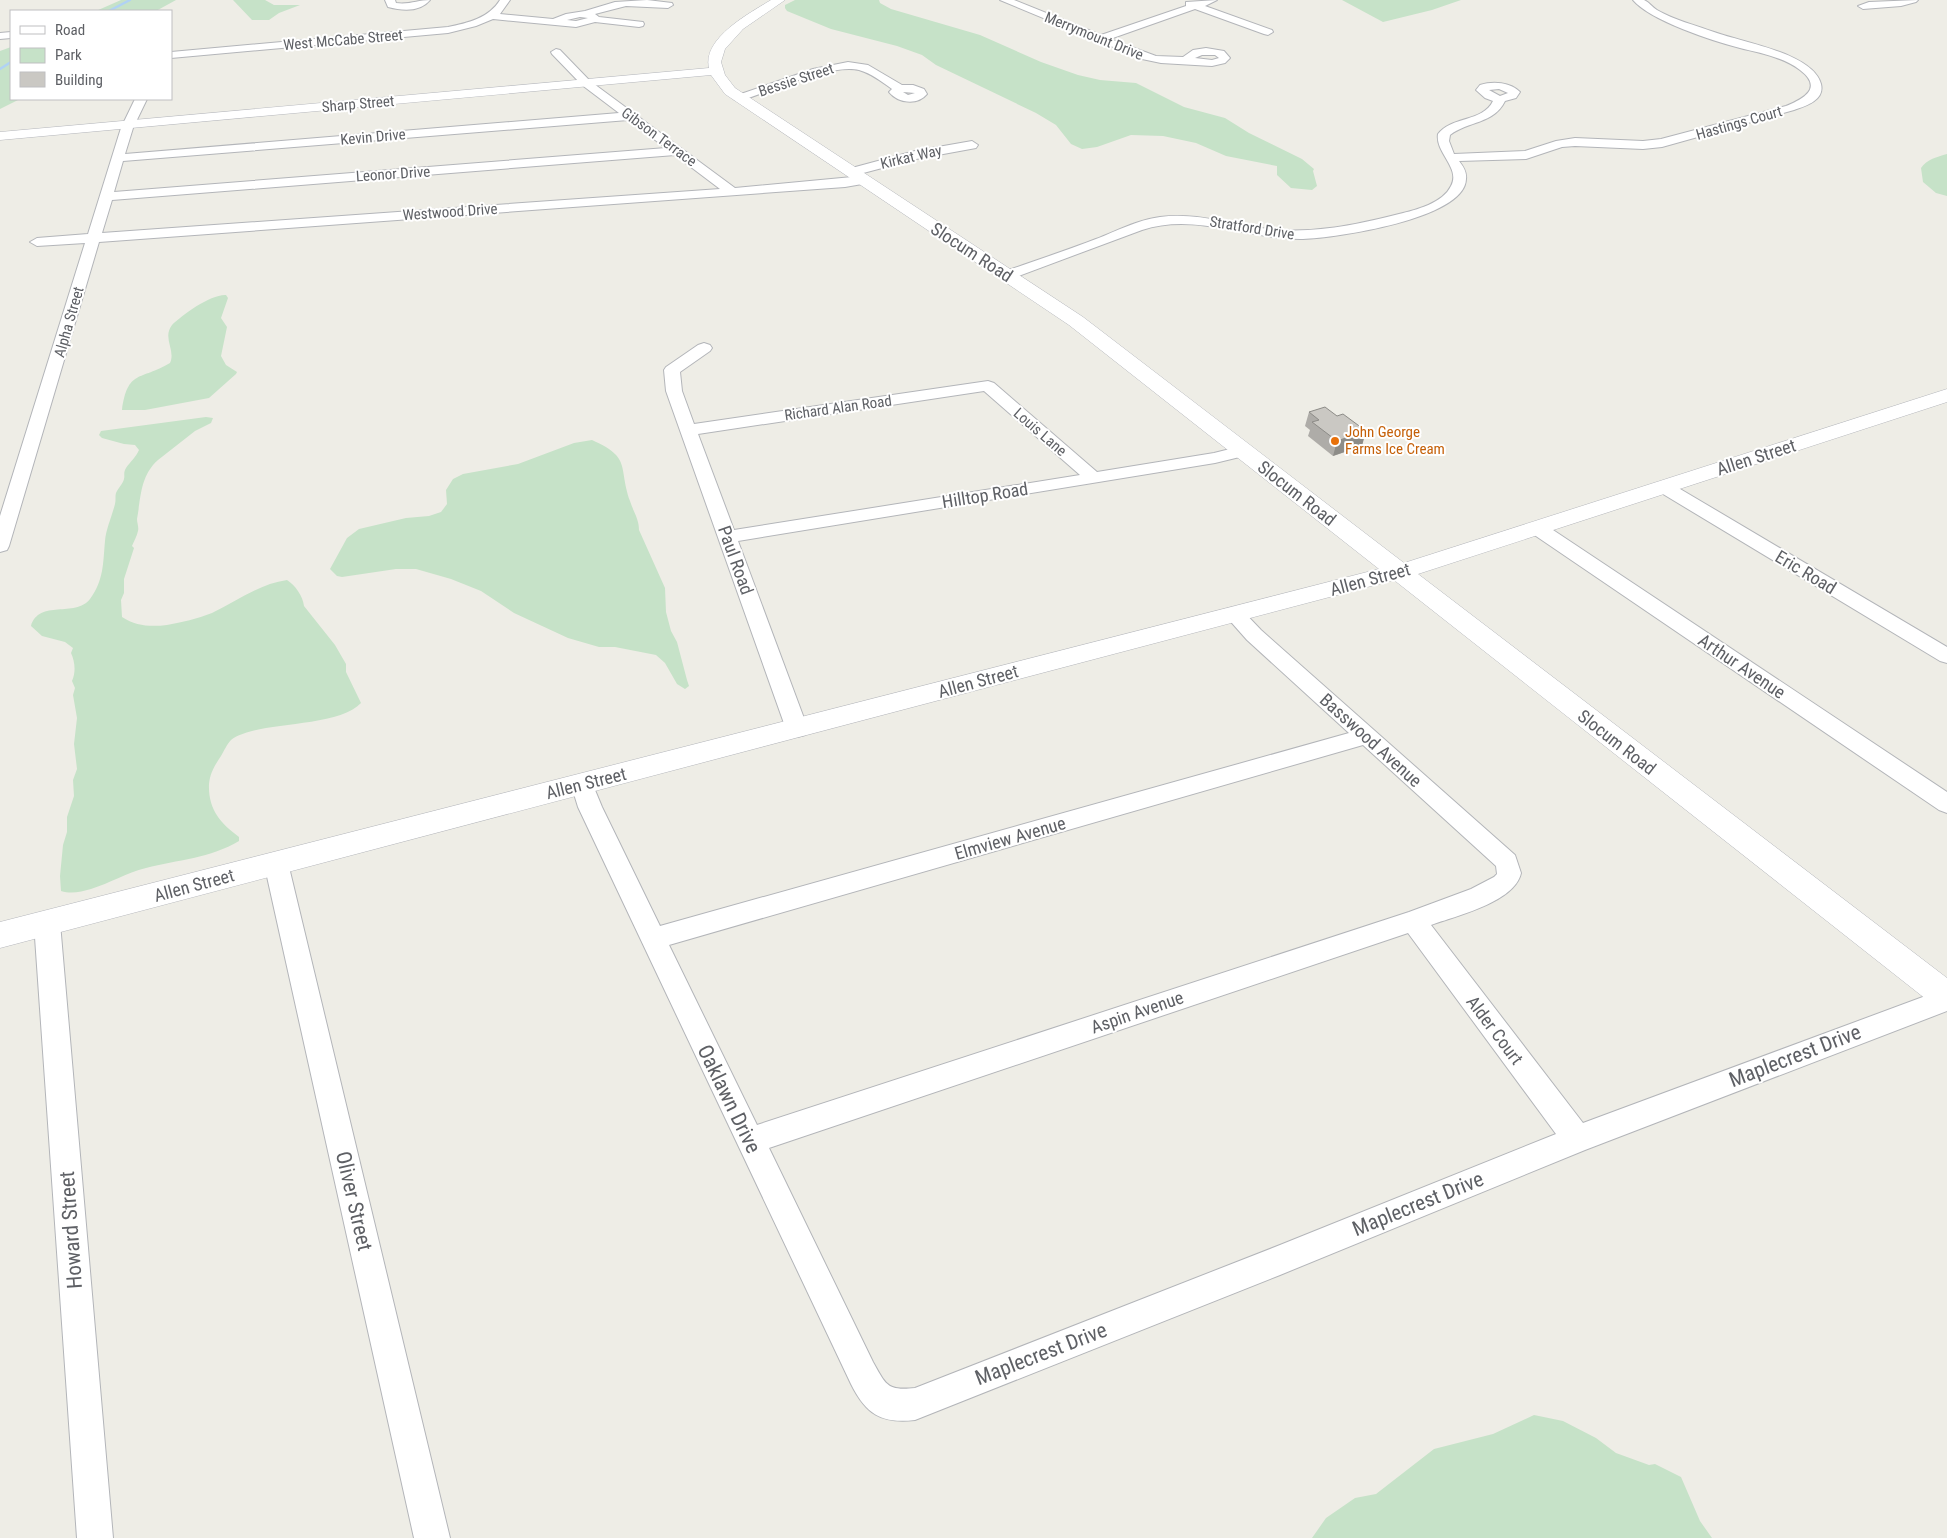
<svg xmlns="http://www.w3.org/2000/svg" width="1947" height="1538" font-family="'Roboto Condensed',sans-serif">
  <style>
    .green { fill: #c6e2c8 }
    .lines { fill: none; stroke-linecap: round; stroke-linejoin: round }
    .stream { stroke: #b0d2f4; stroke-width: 2.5 }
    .street-casing { stroke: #b3b5b9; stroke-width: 2 }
    .secondary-casing { stroke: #b5b7bc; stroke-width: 1 }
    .street { fill: #fff; fill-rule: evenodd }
    .secondary { fill: #fff; fill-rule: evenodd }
    .wall { fill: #aeaca8 }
    .shaded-wall { fill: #8d8c88 }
    .building { fill: #cac8c3; stroke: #8d8c88 }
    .food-dot { fill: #e8710a; stroke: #fff; stroke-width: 2 }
    .labels { text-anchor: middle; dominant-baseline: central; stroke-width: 4; stroke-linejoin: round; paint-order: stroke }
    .far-street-label { font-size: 15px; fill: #5e6065; stroke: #fff }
    .far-food-label { font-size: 15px; fill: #c56008; stroke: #fff; text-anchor: start }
    .street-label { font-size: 18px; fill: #5e6065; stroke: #fff }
    .near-street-label { font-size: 21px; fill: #5e6065; stroke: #fff }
  </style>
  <rect width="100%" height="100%" fill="#eeede6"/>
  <path class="green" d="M121,0h55l-20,11h-60z
    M233,0h32l9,5h26l-21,8 -10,7h-17z
    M795,0h84l1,3 11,6 89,26 61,27 37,13 22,5 36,3 48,24 41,11 24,15 53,26 12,10 -1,2 4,15 -5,4 -21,-2 -14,-13v-9l-51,-10 -30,-13 -33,-7 -32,-1 -34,12 -15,2 -11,-5 -15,-19 -20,-12 -100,-48 -14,-10 -25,-9 -66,-17 -44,-18 -2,-3v-3z
    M1342,0h119l-29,10 -49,12z
    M11,47v52l7,1 -18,9v-58z
    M1947,154v42l-11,-3 -13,-11 -2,-14c6,-9 16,-11 26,-14z
    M226,295l2,3 -7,20 6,9 -6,29 5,9 11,7 -1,2 -27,24 -64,12h-23c6,-41 18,-29 48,-47 6,-13 -8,-25 2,-38 10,-10 39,-31 54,-30z
    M206,417l7,1 -2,5 -16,8 -37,29c-18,16 -17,38 -21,59 0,4 2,8 1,12 -1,5 -4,10 -6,15l2,2 -10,31v14l-3,7 1,17c14,9 28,10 45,8 15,-3 30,-6 45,-12 25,-12 47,-29 75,-33 8,5 16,16 17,26l31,39 11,19v8l15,31c-19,21 -81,20 -109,28 -7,2 -15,4 -21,9 -4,4 -7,11 -10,16 -6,9 -11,17 -12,28 -1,25 11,39 30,53v4c-28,17 -62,19 -93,27 -20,5 -36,15 -55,21 -10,3 -20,5 -30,2l-1,-15 3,-31 4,-13v-15l7,-21 -1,-16 4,-11 -3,-25 3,-26 -4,-23 2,-7 -3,-7c4,-9 3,-19 -1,-28l2,-5 -8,-6 -23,-6 -11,-10c8,-27 44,-8 59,-27 14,-19 13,-36 15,-58 1,-12 7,-25 10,-37 1,-4 0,-8 1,-11 2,-5 7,-9 8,-14 1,-4 -1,-6 2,-11 4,-6 10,-11 13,-18l-4,-5 -11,-1 -22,-6 -3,-3 2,-4z
    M592,440c40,18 26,26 38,61 3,10 9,18 9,29l26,58 1,24 5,19 6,11 10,38 2,6 -4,3 -8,-5 -12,-21 -9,-8 -41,-8h-16l-31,-9 -54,-25 -33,-22 -30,-12 -35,-10h-20l-54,8 -5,-1 -7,-7 17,-31 12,-9 47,-11 23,-2 12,-4 6,-8 -1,-14 7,-11 10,-5 55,-10 56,-21z
    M1534,1415l29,6 33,17 20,15 33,12 6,-1 26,13 19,44 12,17h-400l14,-20 29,-20 21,-4 58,-45 59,-15z"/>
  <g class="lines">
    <path class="stream" d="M109,11l21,-11
      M0,69l11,-7"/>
    <defs>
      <path id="street" d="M385,0h10l1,3c13,2 22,-3 34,-3 -10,12 -27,11 -42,7z
        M500,0h10l-10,14 53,5 13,-5 19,-3 30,-9 32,-2 25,3 1,2 -5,3 -42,-2 -31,8 4,3 44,5 1,2 -1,2 -4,1 -44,-5 -19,5 -83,-8 -17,7 -28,7 -277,25v-6l277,-25c20,-4 41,-9 52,-27zM580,17l8,1 -12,3 -9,-1z
        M1000,0h14l87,35 85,-29v-4l31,-2 -12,6 67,24 1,2 -5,3 -4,-1 -69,-25 -85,30 46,17 27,1 10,-7 13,-2 18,3 6,7 -5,5 -13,3 -51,-3 -19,-4zM1202,55h13l4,3 -7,2 -17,-2z
        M1633,0c3,0 9,0 11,0 5,2 8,7 13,10 17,10 38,15 57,22 27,10 99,21 107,52 4,16 -15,22 -27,26l-132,37 -19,2 -68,-3 -13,1 -36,12 -67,2c4,5 8,11 7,18 -1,40 -131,59 -163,60 -53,1 -108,-27 -161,-9l-129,48h-10l-2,-3 2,-3c31,-11 62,-21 93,-33 21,-8 41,-19 64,-22 37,-5 72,8 108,12 46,5 88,-4 131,-15 17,-4 44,-11 52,-28 10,-18 -16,-33 -13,-52 14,-18 45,-12 55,-33l-8,-3 -9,-8 4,-5c13,-4 30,-3 40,7l-4,6 -11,3c-11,23 -37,20 -55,34l-1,6 5,13 71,-3 31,-10 19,-3 68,3 18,-2 125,-33c17,-7 38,-18 14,-36 -17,-13 -40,-17 -60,-22 -27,-7 -89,-27 -107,-48zM1499,89l9,4 -8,3 -11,-6z
        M1918,0l-2,2 -15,4 -38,3 -5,-3 11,-4z
        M11,32v6l-11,1v-6z
        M556,49l4,1 30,31 145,107 128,-12 6,4 -1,3 -23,4 -746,55 -90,304 -2,4 -7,2v-36l85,-273 -48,3 -7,-4 7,-4 51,-4 33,-106 14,-29h12l-14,29 -8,26 494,-41 -37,-28 -30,-31 -1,-2zM628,120l38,28 -552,44 9,-31zM675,155l45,34 -618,44 10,-33z
        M848,62l20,3 34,20h11l11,4 3,5c-10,12 -29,9 -38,-2l3,-3c-10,-7 -21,-16 -33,-19 -27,-7 -89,21 -116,30h-8l-2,-2 2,-2 78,-27zM903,92l12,1 -7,2z
        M972,141l6,4 -2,3 -60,11 -64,17 -6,-4 2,-3 67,-18z
        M704,343l6,2 2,3 -2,3 -30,21 2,19 12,33 294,-43 6,2 103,89 117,-19 28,-7 6,1 3,4 -3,4 -33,8 -477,78 70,188 -3,6 -8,2 -8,-2 -3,-6 -120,-338 -2,-21 2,-3 32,-22zM984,391l96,84 -346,55 -36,-96z
        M1664,482l6,1 277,164v16l-7,-2 -282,-170 -3,-4 3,-4z
        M1537,522l7,2 403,268v21l-8,-3 -409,-278 -2,-4 2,-4z
        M1234,607l7,2 20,21 254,225 6,18c-6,29 -65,43 -90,52l152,198 364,-135v23l-362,139 -305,125 -365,145c-34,4 -49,-6 -64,-36l-273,-577 -7,-23 3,-6 8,-3 8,3 12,29 58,119 689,-193 -102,-93 -23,-26 3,-5zM1363,745l133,121 1,8 -3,3 -23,12 -62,23 -652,213 -88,-180zM1408,933l148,201 -276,111 -365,143c-28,3 -29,-3 -42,-26l-104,-214z
        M276,853l9,3 3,7 162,675h-36l-150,-675 3,-7z
        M47,913l9,3 4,7 53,615h-36l-43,-615 4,-7z"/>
      <path id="secondary" d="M771,0h14l-42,29 -18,20 -4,13 4,13 10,13 348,229 321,246 543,-174v13l-529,172 529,404v33l-11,-4 -542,-427 -1394,368v-26l1379,-353 -310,-244 -344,-231 -14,-19 -711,65v-8l709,-64c-7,-30 41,-55 62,-68z"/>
    </defs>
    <use href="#street" class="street-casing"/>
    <use href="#secondary" class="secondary-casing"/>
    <use href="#street" class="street"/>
    <use href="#secondary" class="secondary"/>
  </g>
  <path class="wall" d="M1309,412l28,4 25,30 -29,10 -25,-20 2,-6 -5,-4z"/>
  <path class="shaded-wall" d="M1366,431l-4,15 -29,10 4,-15z"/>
  <path class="building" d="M1325,407l12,9 6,-2 23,17 -29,10 -25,-19 7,-2 -10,-8z"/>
  <circle class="food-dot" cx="1335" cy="441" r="5"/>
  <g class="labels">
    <g class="far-street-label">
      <text transform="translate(1094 36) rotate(22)">Merrymount Drive</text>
      <text transform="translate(343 40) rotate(-5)">West McCabe Street</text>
      <text transform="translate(796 80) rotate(-18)">Bessie Street</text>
      <text transform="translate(358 104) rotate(-5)">Sharp Street</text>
      <text transform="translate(1739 123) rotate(-16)">Hastings Court</text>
      <text transform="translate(373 137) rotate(-5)">Kevin Drive</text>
      <text transform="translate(659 137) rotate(36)">Gibson Terrace</text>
      <text transform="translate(911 157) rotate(-13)">Kirkat Way</text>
      <text transform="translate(393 174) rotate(-4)">Leonor Drive</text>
      <text transform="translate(450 212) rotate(-4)">Westwood Drive</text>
      <text transform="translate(1252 228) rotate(9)">Stratford Drive</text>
      <text transform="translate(69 322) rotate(-74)">Alpha Street</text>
      <text transform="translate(838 408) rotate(-8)">Richard Alan Road</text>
      <text transform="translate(1040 432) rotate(41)">Louis Lane</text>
    </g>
    <g class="far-food-label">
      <text x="1345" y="432">John George<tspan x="1345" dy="17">Farms Ice Cream</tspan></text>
    </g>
    <g class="street-label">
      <text transform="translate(972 252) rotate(33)">Slocum Road</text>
      <text transform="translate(1756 457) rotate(-18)">Allen Street</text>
      <text transform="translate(1297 493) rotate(38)">Slocum Road</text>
      <text transform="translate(985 495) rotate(-9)">Hilltop Road</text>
      <text transform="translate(736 560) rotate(70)">Paul Road</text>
      <text transform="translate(1806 572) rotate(31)">Eric Road</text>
      <text transform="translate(1370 579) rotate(-15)">Allen Street</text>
      <text transform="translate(1742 666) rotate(34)">Arthur Avenue</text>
      <text transform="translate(978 681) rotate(-15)">Allen Street</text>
      <text transform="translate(1371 740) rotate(42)">Basswood Avenue</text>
      <text transform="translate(1617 742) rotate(38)">Slocum Road</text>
      <text transform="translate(586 783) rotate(-14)">Allen Street</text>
      <text transform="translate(1010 838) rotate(-16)">Elmview Avenue</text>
      <text transform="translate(194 885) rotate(-15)">Allen Street</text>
      <text transform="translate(1137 1012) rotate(-19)">Aspin Avenue</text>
      <text transform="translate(1495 1030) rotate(53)">Alder Court</text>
    </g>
    <g class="near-street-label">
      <text transform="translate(1795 1056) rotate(-21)">Maplecrest Drive</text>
      <text transform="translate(729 1099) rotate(64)">Oaklawn Drive</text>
      <text transform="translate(354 1201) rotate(77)">Oliver Street</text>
      <text transform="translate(1418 1204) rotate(-22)">Maplecrest Drive</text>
      <text transform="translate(71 1230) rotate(-94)">Howard Street</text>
      <text transform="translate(1041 1354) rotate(-21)">Maplecrest Drive</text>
    </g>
  </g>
  <rect x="10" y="10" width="162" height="90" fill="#ffffff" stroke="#bfbfc1"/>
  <rect x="20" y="26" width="25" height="8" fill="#ffffff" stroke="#bfbfc1"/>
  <text x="55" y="35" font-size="15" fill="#5e6065">Road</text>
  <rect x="20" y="48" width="25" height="15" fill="#c6e2c8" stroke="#bfbfc1"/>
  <text x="55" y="60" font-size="15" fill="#5e6065">Park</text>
  <rect x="20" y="72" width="25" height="15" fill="#cac8c3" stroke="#bfbfc1"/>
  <text x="55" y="85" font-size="15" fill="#5e6065">Building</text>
</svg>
